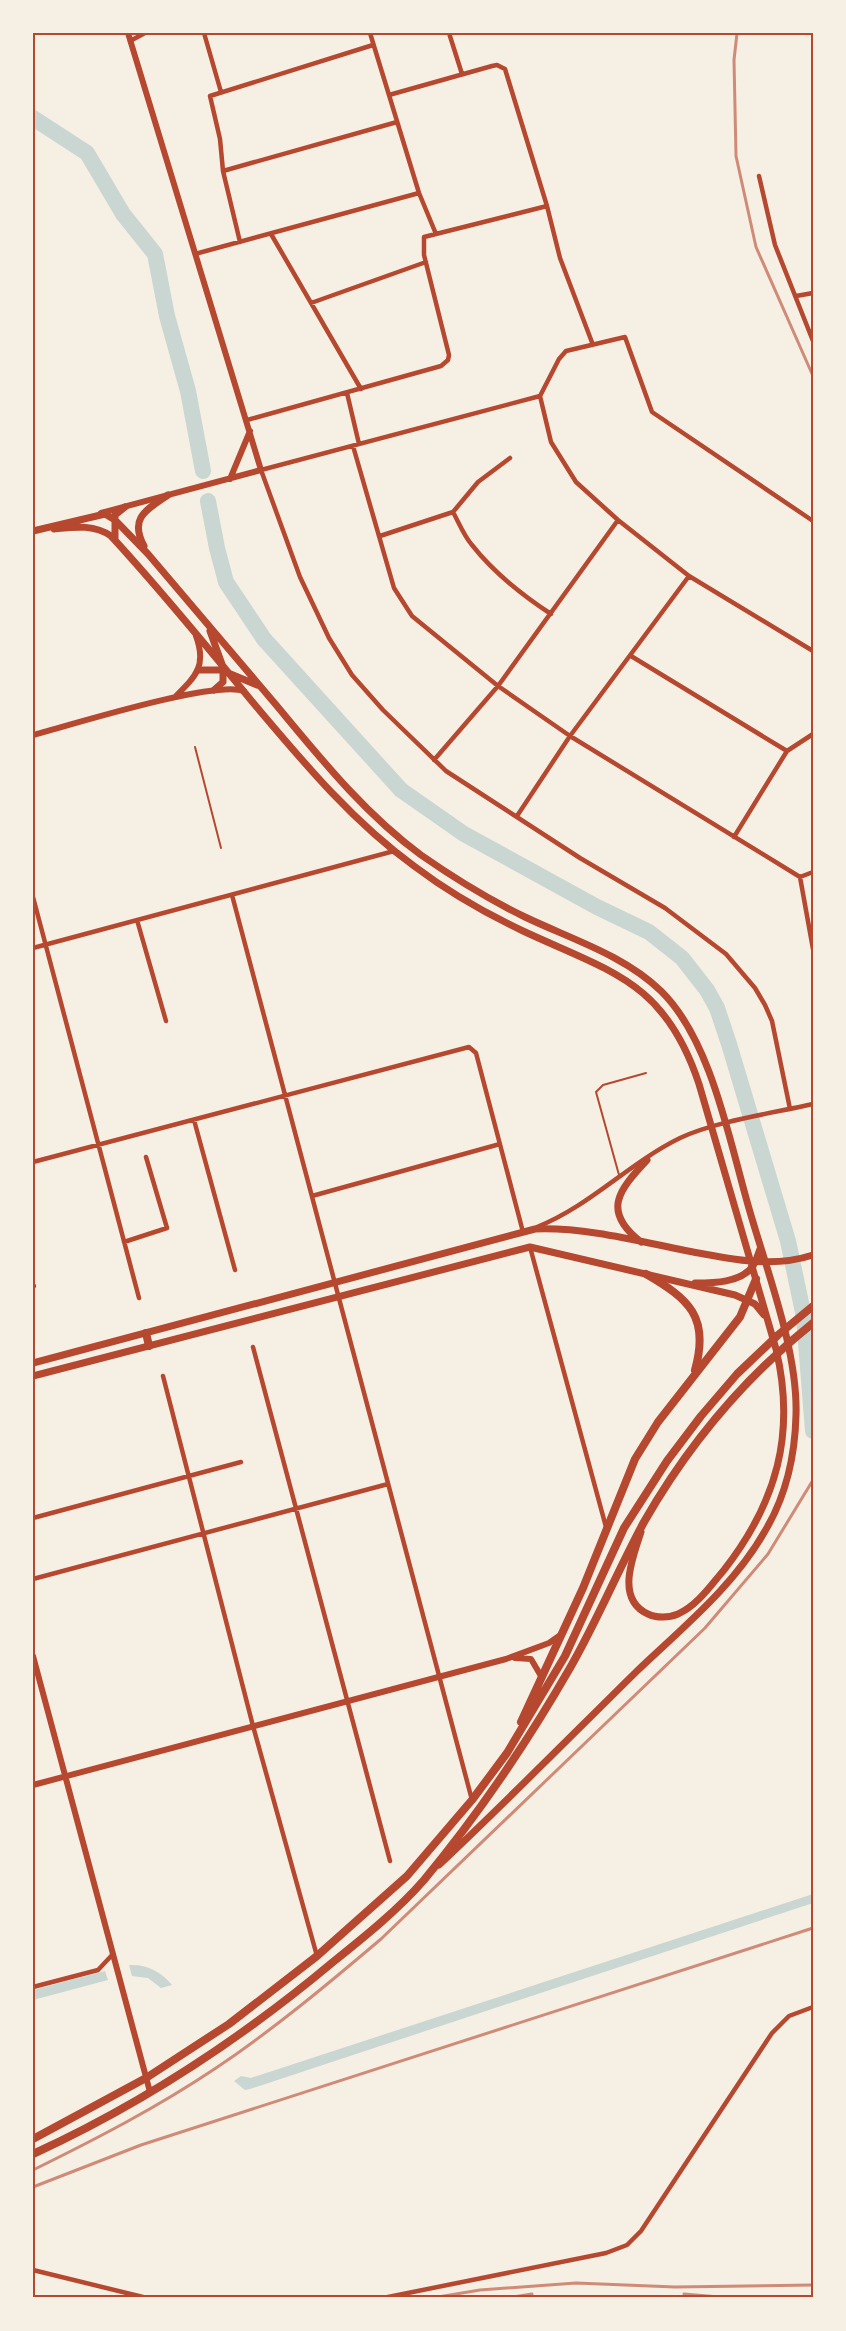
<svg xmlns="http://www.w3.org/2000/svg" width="846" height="2331" font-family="Overpass,sans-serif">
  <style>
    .water { fill: #c9d6d2 }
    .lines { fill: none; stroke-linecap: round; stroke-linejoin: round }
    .river { stroke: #c9d6d2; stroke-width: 16 }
    .service { stroke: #b5482f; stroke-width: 2 }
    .minor { stroke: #b5482f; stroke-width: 4.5 }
    .tertiary { stroke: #b5482f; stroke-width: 6 }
    .secondary { stroke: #b5482f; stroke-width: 7 }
    .primary { stroke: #b5482f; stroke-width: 8 }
    .rail { stroke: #cf8b77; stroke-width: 3 }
    .neatline { fill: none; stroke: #b5482f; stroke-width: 2 }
  </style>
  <rect width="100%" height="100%" fill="#f6efe4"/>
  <path class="water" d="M813,1894v9l-563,186 -5,1 -11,-9 7,-5 10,2z
    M129,1965c17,-1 32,6 43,20l-11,3 -13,-10 -16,-2z
    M105,1971l3,9 -75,20v-10z"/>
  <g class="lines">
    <path class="river" d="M33,118l54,35 36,61 32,40 12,62 21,75 15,80
      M208,501l9,47 9,34 38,57 137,151 63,44 133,73 52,25 33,26 25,32 10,18 12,36 59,197 16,76 9,114"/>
    <path class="service" d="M195,747l26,101
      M619,1175l-23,-83 7,-7 43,-12"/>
    <path class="minor" d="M204,33l17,59
      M370,33l49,160 17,41
      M449,33l13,41
      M130,41l15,-8
      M389,95l103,-29 5,-1 8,4 42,137 13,52 33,87
      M223,171l174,-49
      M759,176l16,69 38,96
      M271,234l90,155
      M240,242l-17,-71 -3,-32 -10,-43 163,-51
      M195,254l224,-61
      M796,296l17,-3
      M311,303l115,-41
      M347,393l12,51
      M540,396l11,46 25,40 42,38 71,56 124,75
      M247,420l194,-54 7,-6 1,-5 -25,-100v-18l123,-31
      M353,446l41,142 18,28 86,70 72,50 230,141 13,72
      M453,512l25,-30 32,-24
      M380,536l73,-24c6,11 11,24 19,33 22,28 50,50 79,69
      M631,656l156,95
      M434,760l64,-74 120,-166
      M517,816l53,-80 119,-160
      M734,837l53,-86 26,-17
      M800,877l13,-5
      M232,895l240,905
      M33,897l106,401
      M137,920l29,101
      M33,948l361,-97
      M790,1109l-18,-88 -7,-16 -10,-17 -29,-34 -61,-46 -85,-50 -134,-87 -63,-61 -31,-35 -23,-37 -29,-61 -39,-107 279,-74 19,-37 7,-8 59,-14 27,75 161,109
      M194,1120l41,150
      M33,1162l436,-115 7,6 47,179
      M312,1196l188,-52
      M537,1227c53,-21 92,-64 143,-89 36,-17 94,-25 133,-34
      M124,1242l43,-14 -21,-71
      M530,1247l76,280
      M33,1286h1
      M253,1347l137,514
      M163,1376l90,350 64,230
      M33,1518l208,-56
      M33,1579l355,-95
      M33,1987l65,-17 15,-16
      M33,2270l114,28
      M383,2298l223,-45 21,-8 14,-14 131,-198 17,-17 24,-9"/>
    <path class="tertiary" d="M230,479l20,-48
      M101,513l160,-43 -133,-437
      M175,697c21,-21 32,-31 21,-61
      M33,735c38,-10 181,-55 211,-44
      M33,1656l117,436
      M515,1658l16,1 10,17
      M33,1785l473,-126 43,-16 10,-7"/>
    <path class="secondary" d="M54,529c20,-2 40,-5 57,7 50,54 97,112 144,169 49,58 97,116 159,161 33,25 71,47 109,65 88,41 142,50 176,153l77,265c20,84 1,153 -52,221 -13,15 -27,36 -46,44 -9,4 -22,4 -30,0 -33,-15 -15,-57 -7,-82
      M33,531l72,-17 10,6 33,34c43,51 86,101 129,152 44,53 88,108 144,149 33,23 67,44 104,62 46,22 99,38 136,74 50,49 68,148 87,214 18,64 50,145 48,210 -1,41 -10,81 -31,116 -31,55 -83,97 -128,140 -66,65 -131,131 -198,194
      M115,539v-24l10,-8
      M144,546c-15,-28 2,-36 24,-51
      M210,631l13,36v15l-9,8
      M198,670h23l36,15
      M641,1242c-40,-31 -22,-52 6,-82
      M695,1283c18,0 46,0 58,-17 3,-5 5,-12 7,-17
      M33,1363l502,-134c57,-2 113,15 169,25 37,7 72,13 109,1
      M33,1376l497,-129 205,48 20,9 9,11"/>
    <path class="primary" d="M646,1274c43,25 64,43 49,96
      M146,1333l3,13
      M521,1722l62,-134 52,-129 23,-37 82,-105 16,-38
      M33,2139l113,-61 83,-54 88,-68 90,-80 65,-76 35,-47 58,-97 59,-128 43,-67 34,-45 36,-42 41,-39 35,-29
      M33,2154c109,-50 208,-115 300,-192 30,-24 65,-52 91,-82 53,-64 104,-139 146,-212 27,-47 48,-98 74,-146 44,-77 100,-144 169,-199"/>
    <path class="rail" d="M737,33l-3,27 2,96 20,91 57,129
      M33,2170c63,-31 125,-63 183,-102 58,-39 112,-84 165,-129l324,-311 63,-74 45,-74
      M33,2187l108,-42 672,-217
      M684,2294l47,4
      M432,2298l48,-8 96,-7 99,4 138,-2
      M506,2298l26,-4"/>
  </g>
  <rect width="846" height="2331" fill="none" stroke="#f6efe4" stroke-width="69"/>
  <rect x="34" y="34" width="778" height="2262" class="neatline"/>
</svg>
